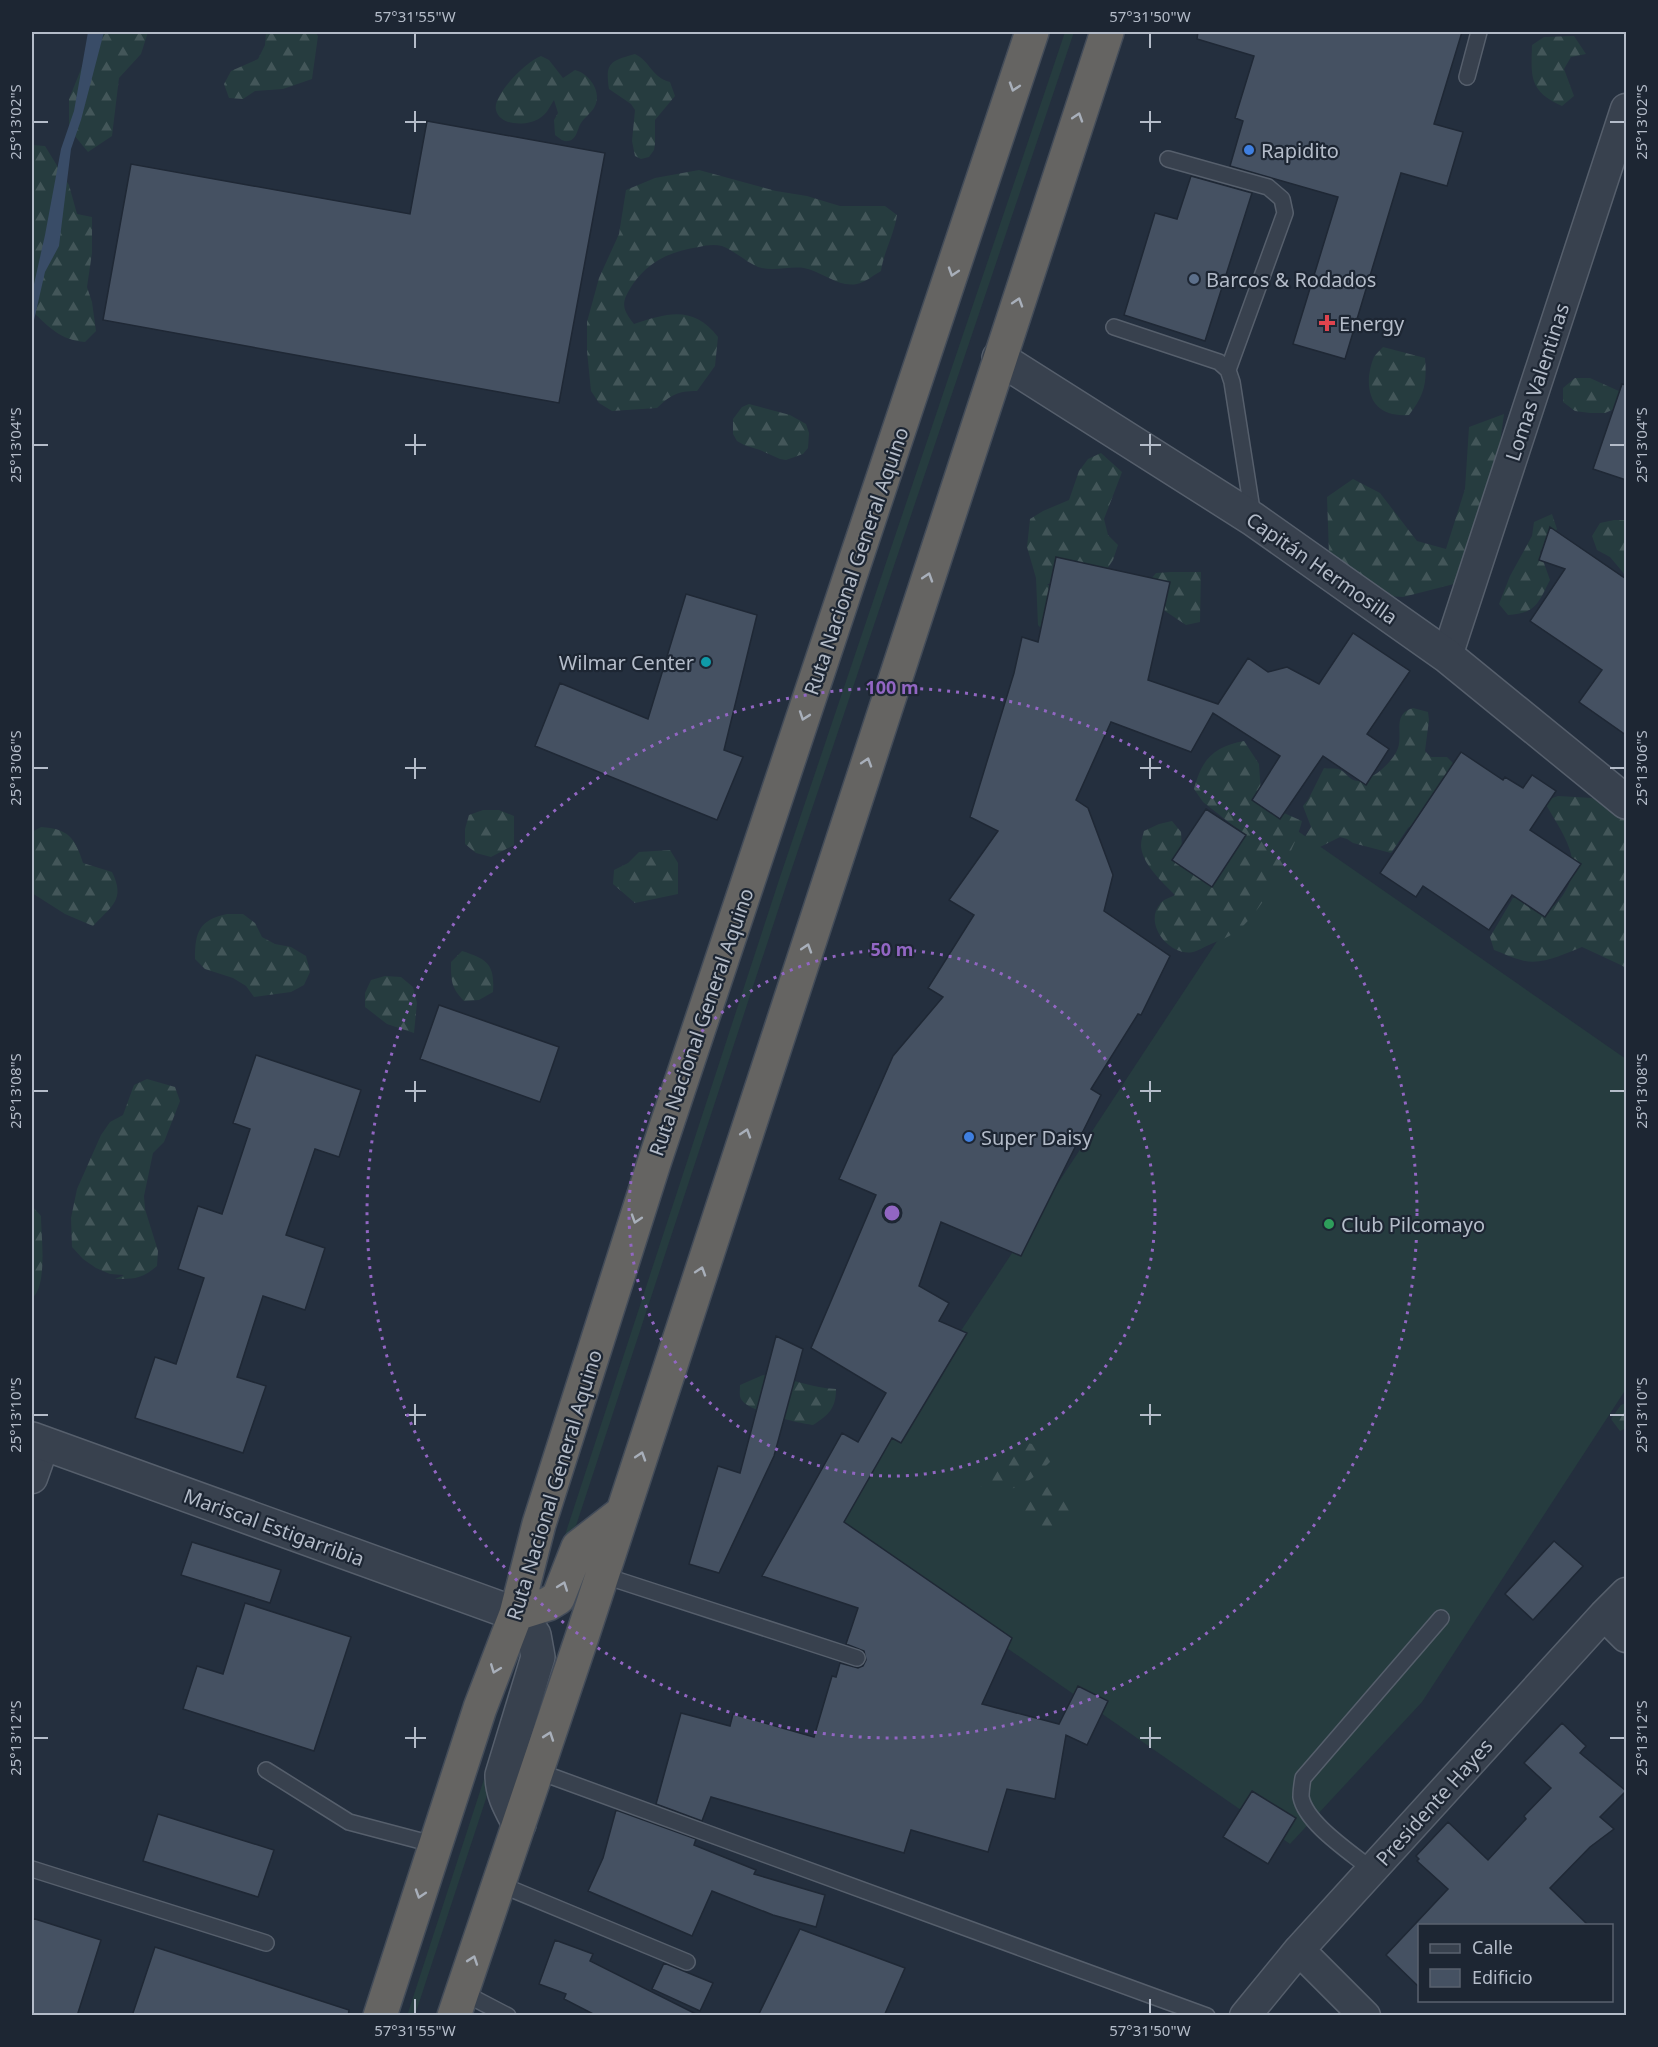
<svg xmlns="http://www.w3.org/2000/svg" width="1658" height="2047" font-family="'Noto Sans',sans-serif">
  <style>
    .grass { fill: #263c3f }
    .forest { fill: url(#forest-firs) }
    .water { fill: #394c67 }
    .building { fill: #455162; stroke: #1f2835; stroke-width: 1.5 }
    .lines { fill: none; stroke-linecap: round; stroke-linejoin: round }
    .service-casing { stroke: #565f6c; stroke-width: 18 }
    .minor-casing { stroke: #565f6c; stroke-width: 33 }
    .tertiary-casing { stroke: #565f6c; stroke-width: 36 }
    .trunk-casing { stroke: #434c59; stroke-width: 36 }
    .service { stroke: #38414e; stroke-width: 15 }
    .minor { stroke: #38414e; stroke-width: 30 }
    .tertiary { stroke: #38414e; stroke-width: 33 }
    .trunk { stroke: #656462; stroke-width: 33 }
    .oneway { stroke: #a8afba }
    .ticks { fill: none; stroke: #b4bcc9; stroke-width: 2 }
    .ring { fill: none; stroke: #9266c3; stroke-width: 3; stroke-dasharray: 3 6 }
    .shop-dot { fill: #3f7fe0; stroke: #1d2633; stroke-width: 2 }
    .service-dot { fill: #5c6f8a; stroke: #1d2633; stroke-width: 2 }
    .health-dot { fill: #e0444e; stroke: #1d2633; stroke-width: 2 }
    .culture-dot { fill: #0f9aa8; stroke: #1d2633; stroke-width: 2 }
    .leisure-dot { fill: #2e9e5b; stroke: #1d2633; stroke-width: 2 }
    .labels { text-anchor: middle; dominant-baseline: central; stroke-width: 4.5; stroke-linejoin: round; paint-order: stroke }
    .poi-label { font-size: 20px; fill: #b4bcc9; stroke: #1d2633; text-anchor: start }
    .street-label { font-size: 20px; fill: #b4bcc9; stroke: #1d2633 }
    .centre { fill: #9266c3; stroke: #1d2633; stroke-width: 3 }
    .ring-label { font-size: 18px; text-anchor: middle; font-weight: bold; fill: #9266c3; stroke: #1d2633; stroke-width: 4.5; stroke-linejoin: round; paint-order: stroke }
    .neatline { fill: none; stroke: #b4bcc9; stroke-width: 2 }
    .ticks-label { font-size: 15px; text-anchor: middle; fill: #b4bcc9 }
  </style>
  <defs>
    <pattern id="forest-firs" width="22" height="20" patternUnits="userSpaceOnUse" patternTransform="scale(1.5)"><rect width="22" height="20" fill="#263c3f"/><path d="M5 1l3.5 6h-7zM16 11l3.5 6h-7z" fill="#435659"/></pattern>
  </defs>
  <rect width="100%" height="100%" fill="#242f3e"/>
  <path class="grass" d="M1065,32h9l-287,851 -215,655h-6l-1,-3 214,-655z
    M1292,827l334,232v330l-204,313 -132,142 -458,-317z
    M511,1696l8,2 -104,317 -8,1z"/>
  <path class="forest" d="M96,32h52l-7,22 -22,24 -7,58 -24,16 -19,-23v-30z
    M266,32h49l3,4 -6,43 -29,10 -28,2 -12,8 -14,-1 -5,-14 7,-13 27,-12 7,-14z
    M1574,36l12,18 -15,3 -7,12 10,27 -12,10c-33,-15 -31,-29 -30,-61l12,-8z
    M635,54c15,7 16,23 35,28l5,14 -20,24v24l-1,6 -5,7 -8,2 -6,-3 -3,-15 3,-31 -4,-6 -22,-15c-4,-26 1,-28 26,-35z
    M541,56l8,4 14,18 12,-8c15,4 28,23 19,38 -3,5 -9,9 -13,15 -4,6 -4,17 -13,18 -5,1 -9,-3 -13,-6l-1,-15 4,-7 -4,-13c-4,6 -7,14 -14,18 -11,8 -40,9 -44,-8 -4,-15 31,-49 45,-54z
    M32,145l13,1 24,39 8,29 15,3v36l-5,34 5,15 4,29 -11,11c-25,-2 -36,-15 -53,-31z
    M699,170l77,21 31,5 33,10h45l12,9c-3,20 -13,36 -16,56 -7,4 -17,12 -24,13 -18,4 -36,-13 -53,-16 -15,-2 -31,4 -46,-1 -12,-5 -23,-16 -36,-21 -7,-2 -16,-1 -23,1 -27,4 -49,13 -66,37 -11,17 -13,23 1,40 34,-11 59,-19 84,13l-3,29 -18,25c-20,0 -26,4 -40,17l-45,3 -13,-8 -8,-12 -4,-40v-29l12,-44 20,-44 7,-44 29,-12z
    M1383,347l42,11c2,25 0,36 -16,57 -27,2 -42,-11 -40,-39 1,-6 2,-13 5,-19 2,-3 6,-7 9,-10z
    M1575,378h15l31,14 -2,15 -14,6h-15l-15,-2 -12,-9v-14z
    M749,404l41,11 16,9 3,9 -1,15 -5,6 -17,6 -6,-1 -20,-9 -16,-5 -7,-4 -4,-7v-15l9,-12z
    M1504,414l-4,29 -25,118 -17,22 -55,14 -33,-2 -41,-41 -2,-57 26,-18 27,14 37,48 29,8 19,-60 4,-62z
    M1101,453l21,19 -18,47 4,16 10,10 -5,15 -8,12 -44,11 -14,1 22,18 -21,34 -10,-11 -2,-47 -9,-31 3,-28 13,-8 26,-11 10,-29 9,-12z
    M1552,514l5,15 -17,23 10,28c-12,23 -13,33 -42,35l-9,-11 11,-28 22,-40 2,-14z
    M1614,520h12v56l-16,-19 -13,-7 -5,-14 8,-13z
    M1171,572h30l-1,50 -14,3 -24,-16 -16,-24 10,-12z
    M1413,708l15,4 1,8 -4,31 6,6h16l6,6 -6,29 -8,13 -31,23 -17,25 -38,-10 -6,-4 -7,-2 -20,10 -14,-1 -3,-6 8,-13 -8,-21 5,-6 16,-32c4,1 10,0 14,1 8,2 11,12 20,12 15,-1 35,-19 40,-33 5,-15 -6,-34 15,-40z
    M1244,741l15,23 2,31 14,14 27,12c-7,29 -42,96 -68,112 -7,5 -17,8 -25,12 -5,2 -11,6 -16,7 -23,5 -50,-28 -33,-48 3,-5 10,-6 15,-9 -12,-12 -34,-32 -34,-50 0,-5 2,-10 3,-14l15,-7 13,-3 9,11 1,16 46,4 13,-9 -1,-12 -37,-29 -9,-13c8,-30 19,-42 50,-48z
    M1558,796l34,2 34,15v157l-3,-4 -41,-19c-18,7 -41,19 -61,13 -9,-2 -18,-7 -27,-10l-4,-13 23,-39h15l12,8h14c37,-40 11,-67 -10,-105z
    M483,810h16l15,6v29l-23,12 -15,-4 -11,-9v-15l4,-14z
    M41,827c27,2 34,10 42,36l29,9c14,28 -1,34 -19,54l-28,-12 -33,-21v-61z
    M670,850l8,13v31l-43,9 -22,-19 1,-14 14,-7 11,-11z
    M227,914h16l12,9 7,14 13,7 16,3 15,9 4,16 -6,13 -13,7 -37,5 -8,-11 -13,-8 -28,-9 -10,-10c0,-27 4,-39 32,-45z
    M462,951c25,8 33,13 31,41l-14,8 -15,1c-13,-13 -13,-21 -13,-39z
    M385,976l16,1 12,10 4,16 -3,30 -27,-9 -22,-17v-14l6,-13z
    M147,1079l28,8 5,14 -16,41 -11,11 -9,43 1,13 13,42 -1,15c-15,13 -23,13 -42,13l9,-4 -14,-1 -14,-6 -13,-9 -11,-12 -1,-29 6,-29 24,-54 9,-13 13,-7 11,-30z
    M32,1206l9,10c0,19 7,70 -9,82z
    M763,1375c26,2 48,13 73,14 0,19 -7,26 -23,36 -14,-2 -65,-13 -72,-26 -2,-4 -1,-9 -1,-14z
    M1626,1403v25l-6,3 -9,-12 10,-14z
    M1024,1442l16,4 12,14c-22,22 -40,38 -73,26l1,-7 27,-33z
    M1048,1486h15l14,17 -3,14 -11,10 -29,1 -11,-8 1,-13z"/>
  <path class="water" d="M88,32h16l-23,88 -10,29 -12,97 -14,26 -13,57v-36l13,-58 16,-86 13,-38z"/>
  <path class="building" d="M1198,32h264l-28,92 29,8 -16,54 -46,-13 -56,186 -52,-15 45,-147 -108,-31 13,-45 -8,-3 19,-62 -57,-17z
    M427,121l178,32 -46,250 -456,-83 28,-156 279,50z
    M1191,176l61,17 -47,148 -81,-26 31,-102 22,6z
    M1622,384l4,1v95l-33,-11z
    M1550,527l76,52v156l-47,-33 23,-32 -72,-49 35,-52 -26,-9z
    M1056,557l114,25 -22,98 70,24 30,-46 20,14 19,-5 32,17 34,-51 57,38 -43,63 22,15 -23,36 -43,-29 -43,63 -28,-19 28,-44 -67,-43 -22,39 -80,-30 -35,78 12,8 25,67 -9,36 66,45 -29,59 -3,-1 -47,75 10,6 -80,161 -80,-34 -22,64 30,17 -10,18 28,12 -66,110 -9,-5 -48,84 168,116 -30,66 77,20 19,-38 30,15 -21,44 -21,-10 -11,64 -48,-10 -19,63 -77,-22 -7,23 -193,-56 -9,24 -46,-17 25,-91 49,13 3,-12 81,23 18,-61 4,1 4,-14 18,5 5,-2 3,-6 -2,-9 -18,-7 12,-36 -96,-32 80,-143 16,9 28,-49 -75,-45 65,-153 -37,-16 54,-123 50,-59 -15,-9 46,-73 -25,-15 49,-69 -28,-14 44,-144 8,-36 16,5z
    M686,594l71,21 -33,135 19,7 -26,63 -182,-74 25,-63 88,36z
    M1461,752l42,28 2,-3 18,11 9,-13 24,16 -26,39 51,34 -36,53 -33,-22 -23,35 -66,-44 -7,11 -36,-24z
    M1206,809l40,26 -34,52 -40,-27z
    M439,1005l120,42 -19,55 -120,-43z
    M256,1055l105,35 -22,67 -24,-8 -29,86 39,13 -20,62 -42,-14 -26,81 29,9 -23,67 -108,-35 20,-61 21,7 28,-86 -26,-9 20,-63 24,8 28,-85 -17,-6z
    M776,1336l27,13 -29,107 -55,117 -30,-9 29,-98 22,7z
    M1554,1541l29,25 -50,54 -28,-26z
    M192,1542l89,28 -11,33 -89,-28z
    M245,1603l106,34 -37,114 -131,-42 14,-43 26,8z
    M1562,1723l24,23 -6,7 46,38 -26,26 14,12 -24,18 -40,41 39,38h-170v61l-33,-32 62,-66 -31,-28 2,-2 -3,-3 32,-34 40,38 38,-41 -2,-3 27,-28 -27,-25z
    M1252,1791l44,27 -28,46 -45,-27z
    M616,1810l80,29 -2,6 62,25 -2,4 71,21 -9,32 -43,-12 -61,-24 -20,45 -104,-45 15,-33z
    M158,1814l116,36 -16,47 -115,-36z
    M32,1918l69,22 -24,76h-45z
    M800,1929l105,39 -21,48h-126z
    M555,1940l38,14 -3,7 110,55h-103l-33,-17 2,-5 -27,-10z
    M155,1947l194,63 -1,6h-216z
    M664,1963l49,20 -13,28 -48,-22z"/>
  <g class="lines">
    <defs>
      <path id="service" d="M1467,77l12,-45
        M1168,159l100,28 14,12 3,14 -57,157
        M1114,327l105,35 9,8 4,12 21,134
        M602,1575l255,83
        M266,1770l83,52 87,23
        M537,1771l670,245
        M32,1869l234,74
        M1372,1870c-20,-17 -66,-46 -71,-73 0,-6 1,-13 2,-19l138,-160
        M499,1884l188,78
        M462,1992l46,24"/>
      <path id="minor" d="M1447,656l179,-547
        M32,1478l12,-34
        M1604,1615l22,22
        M1299,1950l66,66
        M1245,2016l54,-66 305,-335 22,-22"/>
      <path id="tertiary" d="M999,358l254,161 194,137 179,146
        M32,1439l484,175 18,21 4,22 -36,118c0,19 8,32 17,49"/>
      <path id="trunk" d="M516,1614l32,-10 10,-6 20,-51 45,-35
        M380,2016l100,-308 36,-94 23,-90 115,-361 378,-1131
        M454,2016l128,-379 525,-1605"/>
    </defs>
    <use href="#service" class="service-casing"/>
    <use href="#minor" class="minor-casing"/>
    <use href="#tertiary" class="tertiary-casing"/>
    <use href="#trunk" class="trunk-casing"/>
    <use href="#service" class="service"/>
    <use href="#minor" class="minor"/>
    <use href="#tertiary" class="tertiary"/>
    <use href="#trunk" class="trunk"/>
  </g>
  <defs><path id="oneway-chevron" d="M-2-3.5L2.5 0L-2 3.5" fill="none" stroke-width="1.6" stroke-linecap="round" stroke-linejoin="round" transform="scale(1.5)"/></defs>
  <g class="oneway">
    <use href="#oneway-chevron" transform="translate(1014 87) rotate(108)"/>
    <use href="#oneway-chevron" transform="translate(1078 117) rotate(-72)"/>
    <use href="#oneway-chevron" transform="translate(953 272) rotate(108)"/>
    <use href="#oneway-chevron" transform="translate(1018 302) rotate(-72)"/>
    <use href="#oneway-chevron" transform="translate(928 577) rotate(-72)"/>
    <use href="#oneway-chevron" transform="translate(804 716) rotate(109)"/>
    <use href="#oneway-chevron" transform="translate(867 762) rotate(-72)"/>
    <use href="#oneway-chevron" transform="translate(807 948) rotate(-72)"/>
    <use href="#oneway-chevron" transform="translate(746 1133) rotate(-72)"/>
    <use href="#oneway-chevron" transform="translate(636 1219) rotate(108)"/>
    <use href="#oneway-chevron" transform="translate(701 1271) rotate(-72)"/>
    <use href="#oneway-chevron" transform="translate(641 1456) rotate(-72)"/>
    <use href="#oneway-chevron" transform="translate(563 1586) rotate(-70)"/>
    <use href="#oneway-chevron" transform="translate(495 1669) rotate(111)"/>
    <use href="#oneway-chevron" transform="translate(549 1736) rotate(-71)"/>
    <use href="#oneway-chevron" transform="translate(420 1894) rotate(108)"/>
    <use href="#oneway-chevron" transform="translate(473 1960) rotate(-71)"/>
  </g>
  <path class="ticks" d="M415,33v15M1150,33v15M415,111v21M1150,111v21M33,122h15M405,122h21M1140,122h21M1610,122h15M415,434v21M1150,434v21M33,445h15M405,445h21M1140,445h21M1610,445h15M415,758v21M1150,758v21M33,768h15M405,768h21M1140,768h21M1610,768h15M415,1081v21M1150,1081v21M33,1091h15M405,1091h21M1140,1091h21M1610,1091h15M415,1404v21M1150,1404v21M33,1415h15M405,1415h21M1140,1415h21M1610,1415h15M415,1727v21M1150,1727v21M33,1738h15M405,1738h21M1140,1738h21M1610,1738h15M415,1999v15M1150,1999v15"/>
  <g class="ring">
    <circle cx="892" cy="1213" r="263"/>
    <circle cx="892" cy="1213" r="525"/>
  </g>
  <g class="shop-dot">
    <circle cx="1249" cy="150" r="6"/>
    <circle cx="969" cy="1137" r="6"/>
  </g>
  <circle class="service-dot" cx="1194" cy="279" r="6"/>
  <path class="health-dot" d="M1324 314h6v6h6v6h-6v6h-6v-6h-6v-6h6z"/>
  <circle class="culture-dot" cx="706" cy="662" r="6"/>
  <circle class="leisure-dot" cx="1329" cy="1224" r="6"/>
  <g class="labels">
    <g class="poi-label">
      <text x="1261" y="150">Rapidito</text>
      <text x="1206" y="279">Barcos &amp; Rodados</text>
      <text x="1339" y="323">Energy</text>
      <text x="694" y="662" text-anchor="end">Wilmar Center</text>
      <text x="981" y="1137">Super Daisy</text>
      <text x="1341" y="1224">Club Pilcomayo</text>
    </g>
    <g class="street-label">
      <text transform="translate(1537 382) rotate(-72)">Lomas Valentinas</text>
      <text transform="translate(856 561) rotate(-71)">Ruta Nacional General Aquino</text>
      <text transform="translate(1322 568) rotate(35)">Capitán Hermosilla</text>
      <text transform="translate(701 1022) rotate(-71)">Ruta Nacional General Aquino</text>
      <text transform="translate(554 1485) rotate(-73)">Ruta Nacional General Aquino</text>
      <text transform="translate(274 1527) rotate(20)">Mariscal Estigarribia</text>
      <text transform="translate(1434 1802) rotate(-48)">Presidente Hayes</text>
    </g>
  </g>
  <circle cx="892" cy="1213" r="9" class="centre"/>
  <g class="ring-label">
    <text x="892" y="694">100 m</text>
    <text x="892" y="956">50 m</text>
  </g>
  <rect width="1658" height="2047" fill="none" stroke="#1d2633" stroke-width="66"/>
  <rect x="1418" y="1924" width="195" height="78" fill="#1d2633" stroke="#59626f" stroke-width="1.5"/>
  <rect x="1430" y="1944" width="30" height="9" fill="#38414e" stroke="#59626f" stroke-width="1.5"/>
  <text x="1472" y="1954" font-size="18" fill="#b4bcc9">Calle</text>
  <rect x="1430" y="1969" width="30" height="18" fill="#455162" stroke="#59626f" stroke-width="1.5"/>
  <text x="1472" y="1984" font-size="18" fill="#b4bcc9">Edificio</text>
  <rect x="33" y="33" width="1592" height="1981" class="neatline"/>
  <g class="ticks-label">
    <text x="415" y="22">57°31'55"W</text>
    <text x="1150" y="22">57°31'50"W</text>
    <text transform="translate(16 122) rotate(-90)" y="5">25°13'02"S</text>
    <text transform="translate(1642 122) rotate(-90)" y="5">25°13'02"S</text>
    <text transform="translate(16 445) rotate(-90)" y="5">25°13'04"S</text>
    <text transform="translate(1642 445) rotate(-90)" y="5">25°13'04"S</text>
    <text transform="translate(16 768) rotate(-90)" y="5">25°13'06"S</text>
    <text transform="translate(1642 768) rotate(-90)" y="5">25°13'06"S</text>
    <text transform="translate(16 1091) rotate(-90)" y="5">25°13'08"S</text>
    <text transform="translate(1642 1091) rotate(-90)" y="5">25°13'08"S</text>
    <text transform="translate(16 1415) rotate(-90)" y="5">25°13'10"S</text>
    <text transform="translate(1642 1415) rotate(-90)" y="5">25°13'10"S</text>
    <text transform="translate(16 1738) rotate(-90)" y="5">25°13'12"S</text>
    <text transform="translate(1642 1738) rotate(-90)" y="5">25°13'12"S</text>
    <text x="415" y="2036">57°31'55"W</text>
    <text x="1150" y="2036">57°31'50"W</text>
  </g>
</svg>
